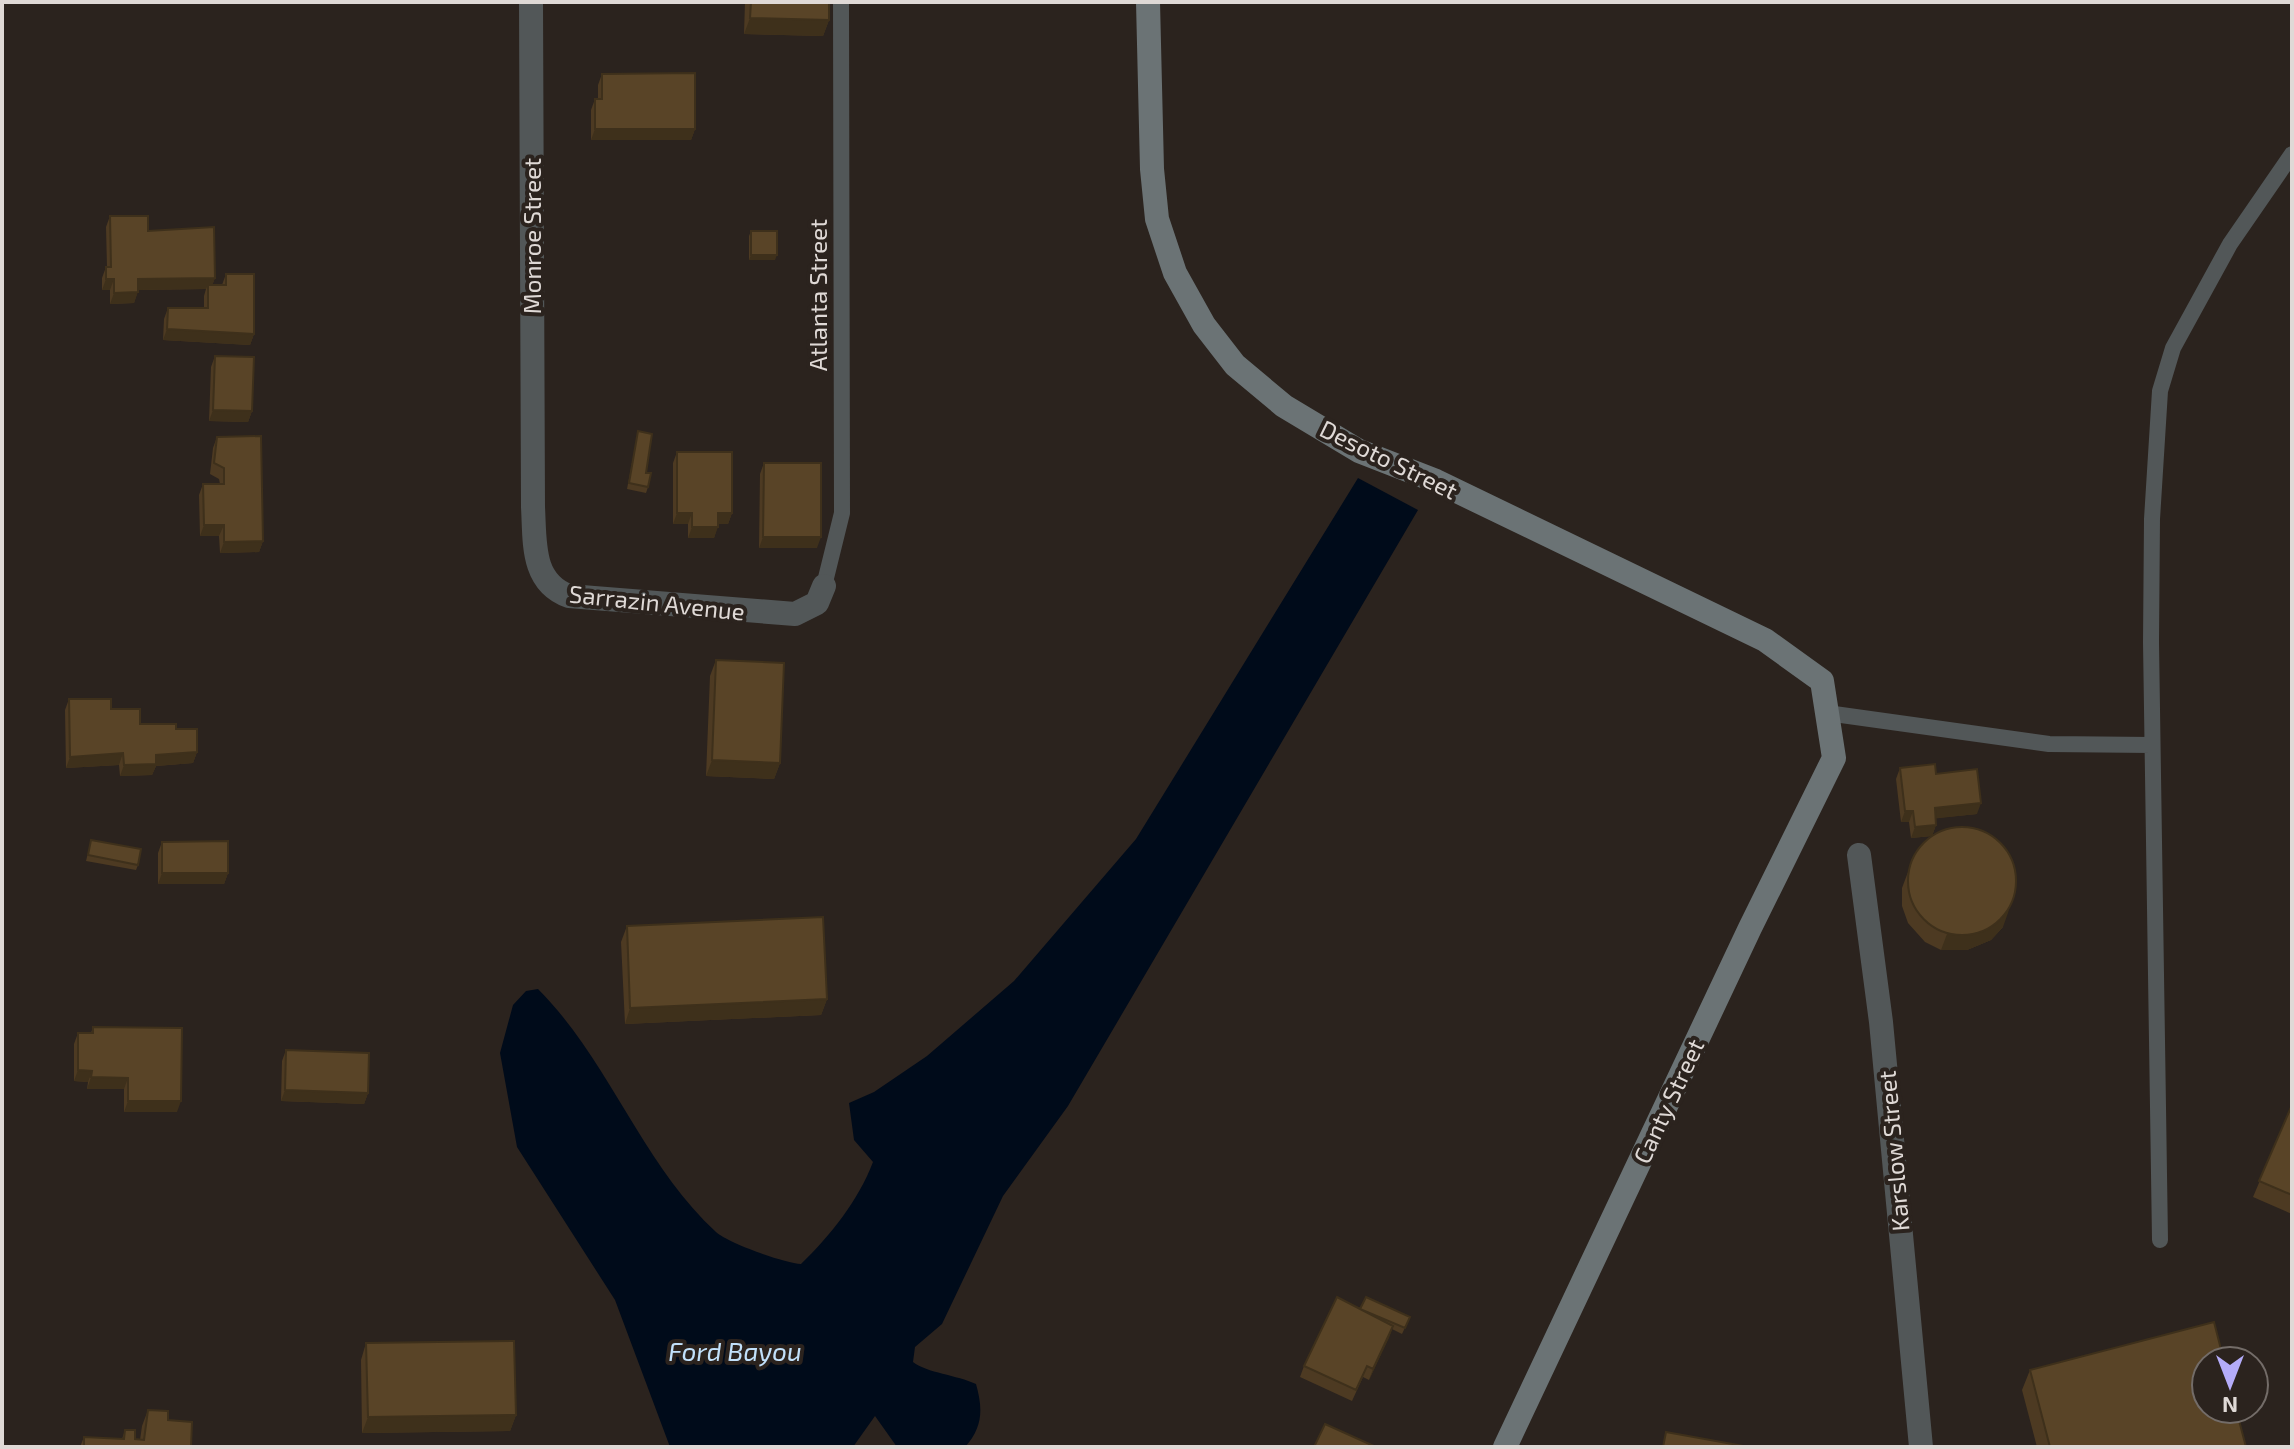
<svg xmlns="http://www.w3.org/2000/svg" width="2294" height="1449" font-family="'Exo 2',sans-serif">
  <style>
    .water { fill: #000b1a }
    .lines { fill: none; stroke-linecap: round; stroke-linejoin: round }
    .lane { stroke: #525758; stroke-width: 16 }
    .street { stroke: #525758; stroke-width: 24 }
    .secondary { stroke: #6b7375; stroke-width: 24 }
    .wall { fill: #4d3a22 }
    .shaded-wall { fill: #3e301b }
    .building { fill: #594427; stroke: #3e301b; stroke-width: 2 }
    .labels { text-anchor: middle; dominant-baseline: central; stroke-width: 8; stroke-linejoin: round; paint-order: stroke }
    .street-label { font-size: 24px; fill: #dfd9d6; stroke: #2b231e }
    .water-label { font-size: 26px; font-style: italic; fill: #c2e1fb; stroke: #2b231e }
  </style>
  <rect width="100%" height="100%" fill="#2b231e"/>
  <path class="water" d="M1358,478l60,32 -350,596 -65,90 -61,128 -27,23 -2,15c14,11 44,13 63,22 7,25 7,43 -11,63h-68l-22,-31 -22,31h-183l-55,-147 -98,-153 -17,-94 13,-48 13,-14 12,-2c71,71 104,175 178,243 12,11 68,31 85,32 30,-29 57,-63 72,-102l-19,-22 -5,-37 25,-11 53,-36 87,-75 122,-142z"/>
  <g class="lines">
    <path class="lane" d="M824,586l18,-73 -1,-511
      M1827,713l222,31 103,1
      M2160,1240l-9,-598 1,-123 8,-128 13,-43 57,-104 62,-90"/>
    <path class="street" d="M531,2l2,505c2,35 -2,75 36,89l226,18 22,-11 7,-17
      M1859,855l22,167 40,425"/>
    <path class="secondary" d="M1148,2l4,167 5,50 18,54 29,52 31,40 49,41 75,45 77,30 329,159 57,41 12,77 -84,170 -245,519"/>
  </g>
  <path class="wall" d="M745,2h84v18l-6,16 -79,-2z
    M602,74l93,55 -4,11h-100v-30l4,-11h3v-14z
    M110,216l38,15 67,47 -3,7h10l4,-11 28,60 -4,11 -87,-5 1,-21 4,-11h36v-12l2,-7 -68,1 -4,13 -24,1v-14h-8v-12l4,-11h1l-1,-40z
    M751,231l24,29h-26v-24z
    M215,356l37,55 -4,11 -39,-1 2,-54z
    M638,431l10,56 -2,6 -19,-4z
    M217,437l46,104 -4,11 -39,1 -1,-17h-19l-1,-41 4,-11h17l-1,-5 -9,-5 3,-26z
    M677,452l55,61 -4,11h-10l-4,14h-26v-14h-15v-61z
    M764,463l53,85h-58l1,-74z
    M716,660l64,103 -6,16 -68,-3 4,-100z
    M69,699l42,10 29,15 36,5 21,23 -4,11 -37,3 -4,9 -32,1 -1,-11 -53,3 -1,-58z
    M1900,768l77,46 -41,4v7l-4,11 -21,2 -2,-16h-8l-5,-43z
    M91,840l47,25 -2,5 -50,-9z
    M162,842l66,31 -4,11h-66v-31z
    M1908,872l95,55 -12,13 -24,10h-26l-16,-8 -17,-19 -6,-17v-18z
    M627,926l200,73 -6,16 -196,9 -4,-82z
    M93,1027l84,85h-53v-23h-37l1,-7 -14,-1v-37l4,-11h13z
    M286,1050l82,43 -4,11 -83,-3 1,-40z
    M2292,1105v109l-39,-17z
    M1360,1309l50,8 -8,17 -10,-5 -23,51 -6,-3 -11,24 -52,-24 4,-11z
    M366,1343l150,72 -6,16 -148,2 -1,-73z
    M2030,1370l216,77h-209l-15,-57z
    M148,1410l20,10 23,27h-111l4,-10 38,2 3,-9 10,9 5,1 2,-14z"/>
  <path class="shaded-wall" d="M750,18l79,2 -6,16 -79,-2z
    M595,129h100l-4,11h-100z
    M751,255h26l-2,5h-26z
    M215,278l-4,11 -3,-4 -2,4 -72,1 4,-11z
    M106,279h8l-4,11h-8z
    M138,292l-4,11 -24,1 4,-11z
    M167,329l87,5 -4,11 -87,-5z
    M213,410l39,1 -4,11 -39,-1z
    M677,513h15l-4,11h-15z
    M718,513h14l-4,11h-14z
    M204,525h20l-5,11h-19z
    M692,527h26l-4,11h-26z
    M763,537h58l-4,11h-58z
    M263,541l-4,11 -39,1 4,-11z
    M197,752l-4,11 -37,3 -4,9 -32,1 4,-11 32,-10z
    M123,753l-4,12 -53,3 4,-11z
    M712,760l68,3 -6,16 -68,-3z
    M1981,803l-4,11 -46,5 4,-11z
    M1905,811h8l-4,11h-8z
    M1936,825l-4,11 -21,2 4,-11z
    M162,873h66l-4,11h-66z
    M2009,910l-6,17 -12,13 -24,10h-26l6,-16z
    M827,999l-6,16 -196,9 5,-16z
    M78,1070l14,1 -4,11 -14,-1z
    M91,1077l37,1 -4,11h-37z
    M285,1090l83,3 -4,11 -83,-3z
    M128,1101h53l-4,11h-53z
    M1393,1326l-4,12 -20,42 4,-11z
    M516,1415l-6,16 -148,2 6,-16z"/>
  <path class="building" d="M751,2h78v18l-79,-2z
    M695,73v56h-100v-30h7v-25z
    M110,216h38v15l66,-4 1,51 -77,1v13l-24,1v-14h-8v-12h5z
    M751,231h26v24h-26z
    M226,274h28v60l-87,-5 1,-21h40v-23h18z
    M215,356l39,1 -2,54 -39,-1z
    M638,431l14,3 -6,39h5l-3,14 -19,-4z
    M261,436l2,105 -39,1v-17h-20l-1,-41h21v-16l-10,-5 3,-26z
    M677,452h55v61h-14v14h-26v-14h-15z
    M764,463h57v74h-58z
    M716,660l68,3 -4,100 -68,-3z
    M69,699h42v10h29v15h36v5h21v23l-41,3v9l-32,1 -1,-12 -53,4z
    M1935,764l1,10 41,-5 4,34 -46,5 1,17 -21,2 -2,-16h-8l-5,-43z
    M1908 881a54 54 0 1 1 108 0a54 54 0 1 1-108 0Z
    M91,840l50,9 -3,16 -50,-10z
    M228,841v32h-66v-31z
    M823,917l4,82 -197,9 -3,-82z
    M93,1027l89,1 -1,73h-53v-23l-37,-1 1,-6 -14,-1v-37h15z
    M286,1050l83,3 -1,40 -83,-3z
    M2292,1105v90l-33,-14z
    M1337,1297l56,29 -20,43 -6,-3 -11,24 -52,-24z
    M1366,1297l44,20 -5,11 -45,-19z
    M2214,1322l10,39h-18v48h30l10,38h-196l-20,-77z
    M514,1341l2,74 -148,2 -2,-74z
    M148,1410l20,1v9l24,2 -1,25h-107v-10l40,2 1,-9h10v9l9,1z
    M1325,1424l51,23h-62z
    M1666,1432l83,15h-86z"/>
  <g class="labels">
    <g class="street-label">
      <text transform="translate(531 236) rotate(-90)">Monroe Street</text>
      <text transform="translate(817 295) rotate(-90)">Atlanta Street</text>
      <text transform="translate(1389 459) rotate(26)">Desoto Street</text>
      <text transform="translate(657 602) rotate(6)">Sarrazin Avenue</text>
      <text transform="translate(1668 1101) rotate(-65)">Canty Street</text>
      <text transform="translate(1893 1151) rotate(-95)">Karslow Street</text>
    </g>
    <g class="water-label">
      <text x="735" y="1350">Ford Bayou</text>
    </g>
  </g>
  <rect width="2294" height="1449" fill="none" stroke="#dfd9d6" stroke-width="8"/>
  <g transform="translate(2230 1385) rotate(180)"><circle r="38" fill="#2b231e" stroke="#736c68" stroke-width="2"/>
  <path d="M0-6L14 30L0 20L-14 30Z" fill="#b4acf9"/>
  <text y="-12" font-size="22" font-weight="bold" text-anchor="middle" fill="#dfd9d6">N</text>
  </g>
</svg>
